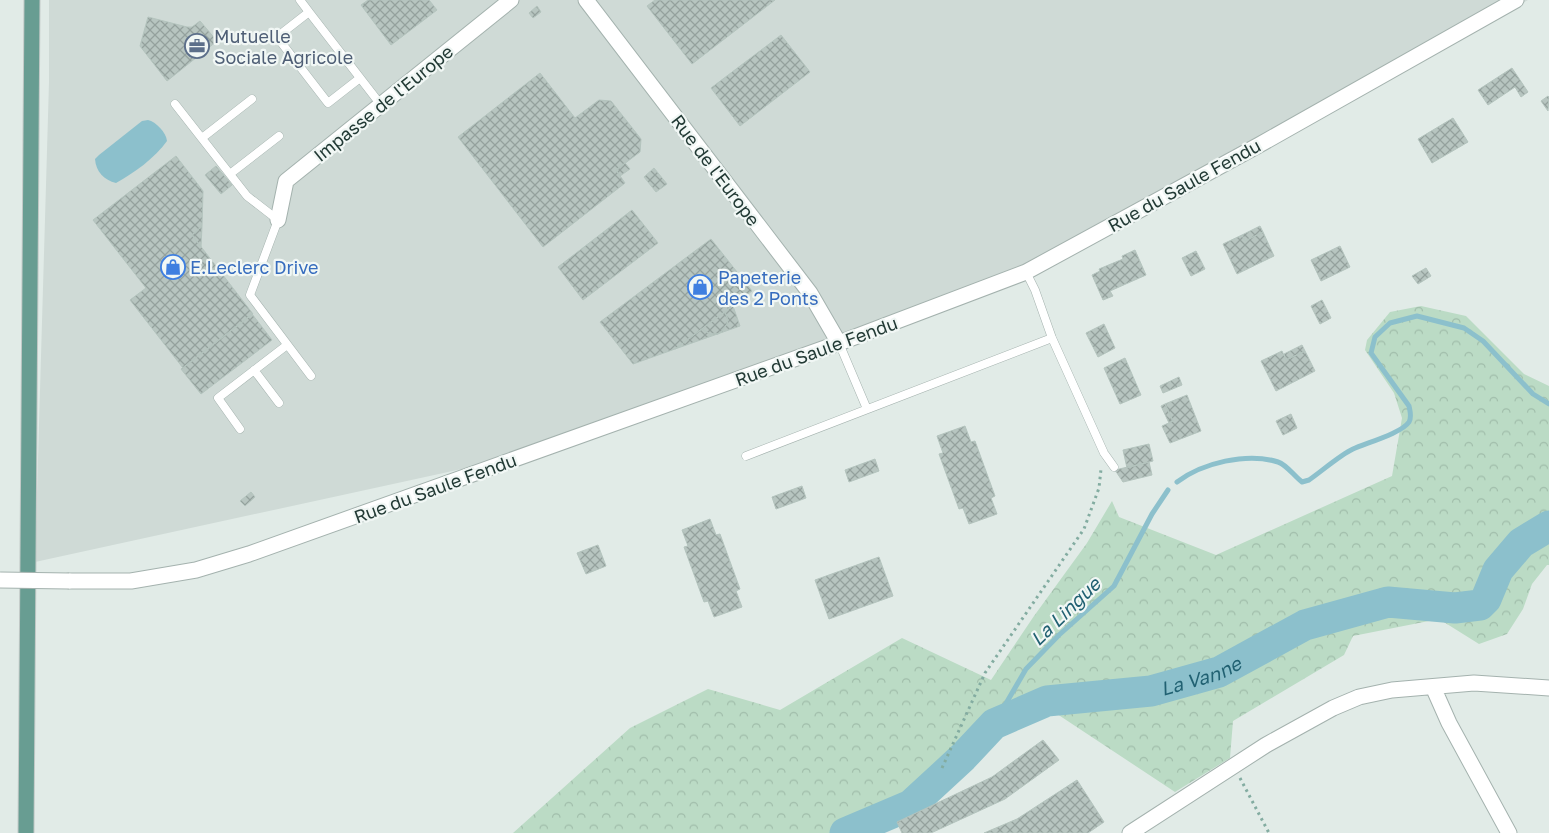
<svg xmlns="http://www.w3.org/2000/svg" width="1549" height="833" font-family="'Golos Text',sans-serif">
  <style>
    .built { fill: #cfdad6 }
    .forest { fill: url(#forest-crowns) }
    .water { fill: #8cc0cc }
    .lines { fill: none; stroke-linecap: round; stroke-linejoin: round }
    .stream { stroke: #8cc0cc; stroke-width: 5 }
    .river { stroke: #8cc0cc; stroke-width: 31 }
    .building { fill: url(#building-cross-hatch); stroke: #b4c4be }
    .service-casing { stroke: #a4b2ae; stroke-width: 9 }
    .minor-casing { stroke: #a4b2ae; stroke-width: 17 }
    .tertiary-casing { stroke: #a4b2ae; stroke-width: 17 }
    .primary-casing { stroke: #c1c8c6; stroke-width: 17 }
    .path { stroke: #83aca1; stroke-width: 3; stroke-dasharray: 2.5 4; stroke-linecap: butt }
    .service { stroke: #fff; stroke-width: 8 }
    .minor { stroke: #fff; stroke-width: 15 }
    .tertiary { stroke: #fff; stroke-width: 15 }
    .primary { stroke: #689d92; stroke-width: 15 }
    .tertiary-bridge-casing { stroke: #a4b2ae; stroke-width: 17; stroke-linecap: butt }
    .tertiary-bridge { stroke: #fff; stroke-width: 15 }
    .labels { text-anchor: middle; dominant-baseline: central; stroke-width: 4.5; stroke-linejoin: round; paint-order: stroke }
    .service-label { font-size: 18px; fill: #4e5e75; stroke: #f1f7f5; text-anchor: start }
    .street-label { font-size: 18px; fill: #223a35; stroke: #f1f7f5 }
    .shop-label { font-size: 18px; fill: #366cbe; stroke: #f1f7f5; text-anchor: start }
    .water-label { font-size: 19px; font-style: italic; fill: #216172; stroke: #f1f7f5 }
  </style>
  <defs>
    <pattern id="forest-crowns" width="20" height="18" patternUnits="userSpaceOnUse" patternTransform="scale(1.25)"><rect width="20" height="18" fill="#bbdbc5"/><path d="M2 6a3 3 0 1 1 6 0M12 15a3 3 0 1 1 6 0" fill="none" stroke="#a0bdaa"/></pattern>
    <pattern id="building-cross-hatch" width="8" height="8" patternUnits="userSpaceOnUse" patternTransform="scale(1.25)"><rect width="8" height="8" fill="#b7c5c0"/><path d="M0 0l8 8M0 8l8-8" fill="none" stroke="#94a19d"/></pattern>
  </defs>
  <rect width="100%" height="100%" fill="#e1ebe7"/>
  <path class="built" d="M49,0h1479l-369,209 -141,72 -455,166 -528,115 14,-480z"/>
  <path class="forest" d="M1421,306l45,10 58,58 25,12v179h-2l-15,19 -9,25 -16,25 -28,10 -40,-25 -86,17 -9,19 -111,66 -3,37 -55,34 -124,-82 -51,21 -87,80 -50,22h-350l117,-105 78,-39 72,21 122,-72 89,42 43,-64 53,-73 25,-42 7,16 97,38 176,-79 10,-58 -8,-25 -29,-43 2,-10 23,-28z"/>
  <path class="water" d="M148,120c8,2 18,12 19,21 -12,17 -33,32 -51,42 -12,-3 -20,-11 -21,-24l4,-4 43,-34z"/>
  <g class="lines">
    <path class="stream" d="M1177,482c25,-19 70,-30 101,-20 9,3 16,14 24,20l7,-2c13,-9 31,-25 44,-31 13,-6 49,-16 56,-27 3,-5 1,-11 0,-16l-38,-53 4,-16 15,-14 27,-7 47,12 19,13 50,53 16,10
      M994,724l32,-55 33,-34 55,-49 38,-72 16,-24"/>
    <path class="river" id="s1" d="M845,833l66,-28 52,-48 31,-33 53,-23 104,-10 68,-19 86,-47 83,-23 67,6 25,-3 6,-6 12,-29 23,-27 28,-17"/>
  </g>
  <path class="building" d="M368,0h61l8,10 -46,35 -30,-40z
    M655,0h120l-83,64 -45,-58z
    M537,6l4,6 -8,6 -4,-5z
    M148,17l39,10h5l8,-6 17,20 -50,40 -27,-35z
    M781,35l29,37 -70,54 -29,-38z
    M1512,68l16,24 -7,5 -6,-10 -27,18 -10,-15z
    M540,73l35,45 24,-18 12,1 30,38 -1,13 -24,18 9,13 -82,64 -85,-110z
    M1548,96l1,1 -1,14 -7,-10z
    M1453,118l15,24 -36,21 -14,-24z
    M176,156l27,35 -1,35 -10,9 61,79 -70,54 -53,-68 16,-12 -53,-68z
    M625,163l5,6 -10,7 -4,-6z
    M216,166l16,19 -11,9 -16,-19z
    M654,168l13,16 -11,8 -12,-15z
    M632,210l26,33 -75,57 -25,-33z
    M202,226l-1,21 -9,-12z
    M1260,226l3,6 -18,9 -3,-6z
    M1263,232l11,24 -37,18 -14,-30 19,-9 3,6z
    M711,239l41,52 -77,58 -42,15 -33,-42z
    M1340,246l10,21 -29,14 -10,-21z
    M1135,250l11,25 -36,16 3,5 -10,4 -11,-25 8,-4 -1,-2 24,-10 -1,-3z
    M1196,251l9,18 -14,7 -9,-18z
    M1426,268l5,8 -13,8 -6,-8z
    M1322,300l9,18 -11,6 -9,-18z
    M733,306l7,20 -65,23 27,-20 8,5h8l4,-3 5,-7 1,-4 -3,-8z
    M725,312l3,8 -1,4 -5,7 -4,3h-8l-8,-5z
    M252,314l20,26 -71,54 -20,-25z
    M1104,324l11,24 -17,9 -12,-24z
    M1302,345l3,6 -19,9 -2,-6z
    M1282,351l4,9 19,-9 10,20 -39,20 -15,-30z
    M1125,358l16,37 -21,9 -16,-36z
    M1179,377l3,8 -19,8 -3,-7z
    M1187,395l14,36 -31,12 -8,-17 11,-5 -8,-17z
    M1165,404l8,17 -4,2 -8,-17z
    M1291,414l6,14 -14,7 -7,-14z
    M965,426l6,16 4,-1 20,55 -4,2 6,16 -28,10 -6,-16 -4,1 -20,-55 4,-1 -6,-17z
    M1149,444l4,17 -26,7 -4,-18z
    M875,459l4,12 -30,11 -4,-12z
    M1149,462l3,13 -29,7 -8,-12z
    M802,486l4,12 -30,11 -4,-12z
    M251,492l4,5 -10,9 -5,-5z
    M710,519l6,16 4,-1 20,55 -4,2 6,16 -28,10 -6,-16 -4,1 -20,-55 4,-1 -6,-16z
    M598,545l8,21 -20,8 -9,-21z
    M879,557l14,39 -64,23 -14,-39z
    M1043,740l16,20 -54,39 -74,34h-29l-5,-11 95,-45z
    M1077,780l27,42 -16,11h-104l33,-14z"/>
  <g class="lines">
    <defs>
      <path id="service" d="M300,0l9,12
        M360,78l-32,25 -51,-66 32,-25 72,93
        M175,104l72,92 31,24 -28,75 61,81
        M202,138l50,-39
        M230,174l49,-38
        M1026,272l9,18 17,48 52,115 10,14
        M839,343l28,66
        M254,370l25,33
        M240,429l-22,-31 69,-53
        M746,456l306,-118"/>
      <path id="minor" d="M586,0l224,293 29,50
        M278,220l8,-39 225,-181
        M1433,687l16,36 60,110
        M1130,833l136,-88 67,-37 26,-11 33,-7 82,-7 75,5"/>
      <path id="tertiary" d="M69,581h62l65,-11 53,-16 590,-211 187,-71 233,-127 257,-145"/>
      <path id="primary" d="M26,833l6,-833"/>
    </defs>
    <use href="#service" class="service-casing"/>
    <use href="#minor" class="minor-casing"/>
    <use href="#tertiary" class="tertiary-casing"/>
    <use href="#primary" class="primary-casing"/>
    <path class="path" d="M942,768l43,-95 99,-144 15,-41 2,-19
      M1240,778l29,55"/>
    <use href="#service" class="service"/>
    <use href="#minor" class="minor"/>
    <use href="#tertiary" class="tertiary"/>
    <use href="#primary" class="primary"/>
    <defs>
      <path id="tertiary-bridge" d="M0,580l69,1"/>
    </defs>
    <use href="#tertiary-bridge" class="tertiary-bridge-casing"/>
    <use href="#tertiary-bridge" class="tertiary-bridge"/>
  </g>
  <defs>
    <symbol id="office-ring" viewBox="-11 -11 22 22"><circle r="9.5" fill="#f1f7f5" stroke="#5c6f8a" stroke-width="1.5"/><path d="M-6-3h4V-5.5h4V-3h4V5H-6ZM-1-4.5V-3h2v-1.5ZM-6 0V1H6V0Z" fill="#5c6f8a"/></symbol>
    <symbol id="shop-ring" viewBox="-11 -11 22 22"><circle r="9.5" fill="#f1f7f5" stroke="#3f7fe0" stroke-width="1.5"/><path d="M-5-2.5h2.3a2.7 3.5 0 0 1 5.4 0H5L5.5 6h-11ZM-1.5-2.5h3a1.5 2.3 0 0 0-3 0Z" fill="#3f7fe0"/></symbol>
  </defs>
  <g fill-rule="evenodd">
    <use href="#office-ring" x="183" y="32" width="28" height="28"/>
    <use href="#shop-ring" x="159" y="253" width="28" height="28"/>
    <use href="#shop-ring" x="686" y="273" width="28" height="28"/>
  </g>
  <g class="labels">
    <g class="service-label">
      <text x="214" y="36">Mutuelle<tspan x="214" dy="21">Sociale Agricole</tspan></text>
    </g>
    <g class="street-label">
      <text transform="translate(383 103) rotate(-39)">Impasse de l'Europe</text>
      <text transform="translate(716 170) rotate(53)">Rue de l'Europe</text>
      <text transform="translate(1184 185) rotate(-29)">Rue du Saule Fendu</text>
      <text transform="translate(816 351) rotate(-20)">Rue du Saule Fendu</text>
      <text transform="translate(435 488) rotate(-20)">Rue du Saule Fendu</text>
    </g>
    <g class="shop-label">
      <text x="190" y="267">E.Leclerc Drive</text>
      <text x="718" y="277">Papeterie<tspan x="718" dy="21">des 2 Ponts</tspan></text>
    </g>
    <g class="water-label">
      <text transform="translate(1065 611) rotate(-44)">La Lingue</text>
      <text stroke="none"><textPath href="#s1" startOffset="402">La Vanne</textPath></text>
    </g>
  </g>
</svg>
